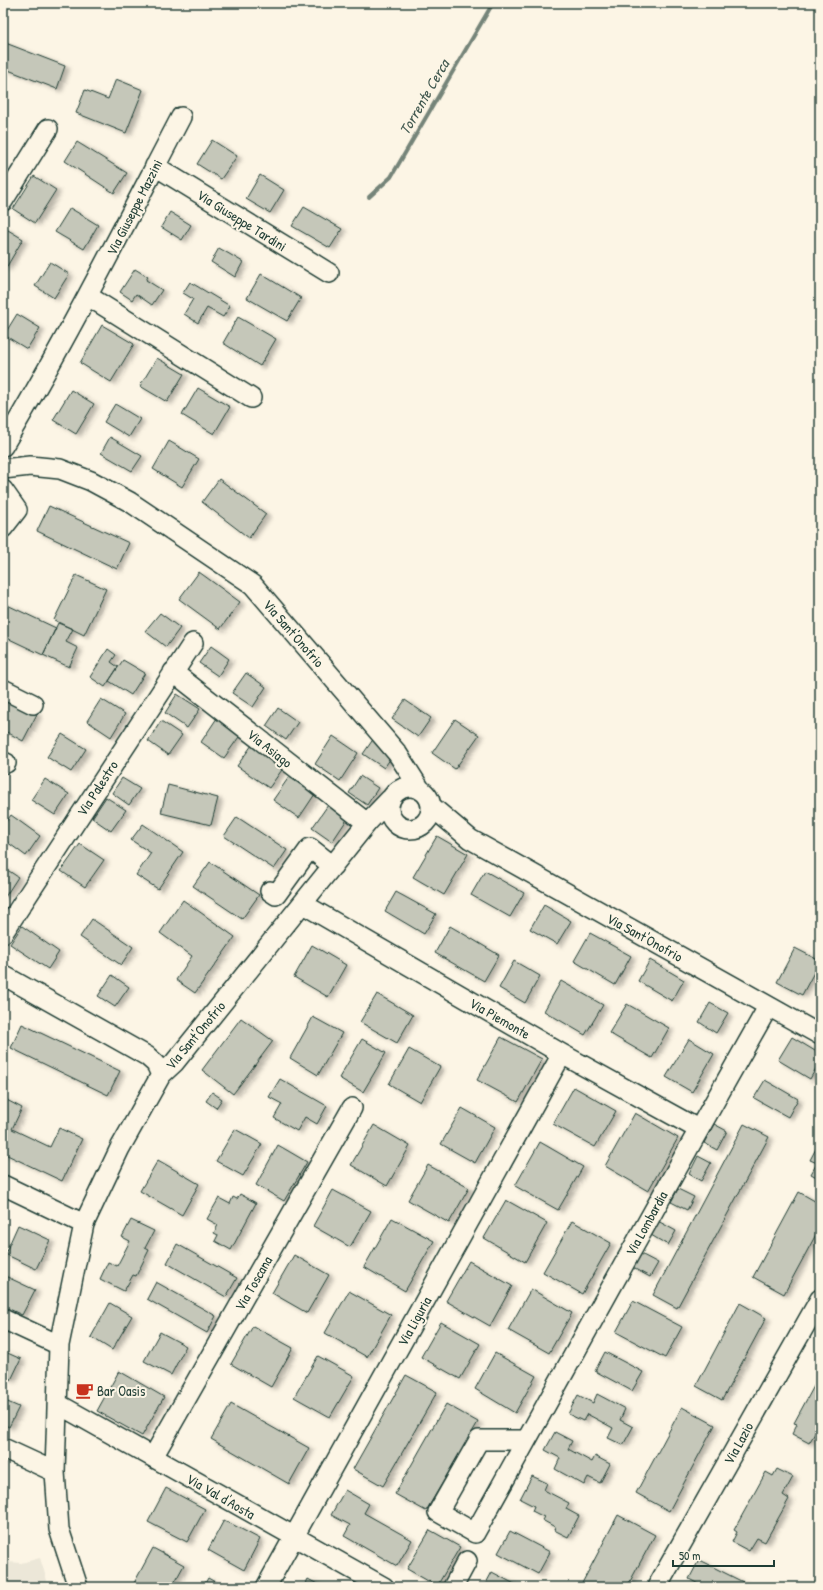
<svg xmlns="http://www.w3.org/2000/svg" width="823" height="1590" font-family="'Patrick Hand',sans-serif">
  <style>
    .built { fill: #ece7d8 }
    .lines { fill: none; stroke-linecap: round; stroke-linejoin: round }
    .stream { stroke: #758479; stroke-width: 4 }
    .building { fill: #c5c7b9; stroke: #1f3d34; filter: url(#shadow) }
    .minor-casing { stroke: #1f3d34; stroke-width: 22 }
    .minor { stroke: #fcf5e5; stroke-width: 19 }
    .labels { text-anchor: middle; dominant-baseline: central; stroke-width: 4; stroke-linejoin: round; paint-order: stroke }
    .street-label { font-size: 14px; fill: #1f3d34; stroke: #fcf5e5 }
    .poi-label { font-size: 14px; fill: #1f3d34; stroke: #fcf5e5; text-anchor: start }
    .water-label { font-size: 15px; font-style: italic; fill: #435a51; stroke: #fcf5e5 }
  </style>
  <defs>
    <filter id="shadow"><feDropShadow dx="4.5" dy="2.5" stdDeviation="2" flood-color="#0004"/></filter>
  </defs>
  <rect width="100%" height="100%" fill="#fcf5e5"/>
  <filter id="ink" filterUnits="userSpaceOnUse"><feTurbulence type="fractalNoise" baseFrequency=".025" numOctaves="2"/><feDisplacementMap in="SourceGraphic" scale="8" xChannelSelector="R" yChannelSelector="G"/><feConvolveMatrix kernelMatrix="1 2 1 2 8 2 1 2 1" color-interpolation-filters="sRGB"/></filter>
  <g filter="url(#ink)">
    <path class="built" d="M40,1558l9,29h-46v-27l5,2 13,1z"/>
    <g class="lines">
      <path class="stream" d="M369,197l22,-20 102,-174"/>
    </g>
    <path class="building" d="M3,42l62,24 -8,23 -54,-21z
      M116,79l27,11 -17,43 -50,-20 9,-23 23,9z
      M212,140l25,16 -16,23 -24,-15z
      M77,142l50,31 -13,20 -49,-32z
      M260,175l24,15 -14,23 -24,-14z
      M34,176l22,14 -21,33 -22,-14z
      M304,207l38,22 -12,19 -38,-22z
      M70,208l28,17 -14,24 -29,-17z
      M170,212l21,13 -9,15 -21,-13z
      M3,227l20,12 -17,29 -3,-2z
      M219,248l24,14 -8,15 -24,-15z
      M50,262l19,12 -15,24 -19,-12z
      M135,269l13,8 -2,3 16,10 -10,15 -16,-11 -4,6 -12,-8z
      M261,274l40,24 -14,23 -40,-23z
      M190,282l40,24 -7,11 -16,-9 -9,15 -14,-9 9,-15 -10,-6z
      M17,314l23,14 -13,21 -23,-14z
      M238,317l38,22 -16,27 -37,-23z
      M102,325l32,19 -23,38 -31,-19z
      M157,358l27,16 -17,28 -27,-16z
      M198,388l32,19 -16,27 -32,-19z
      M71,390l23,14 -18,30 -23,-14z
      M115,404l25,15 -11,18 -25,-15z
      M110,437l32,19 -10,15 -31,-18z
      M169,441l30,18 -17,28 -29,-18z
      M219,479l47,35 -17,24 -47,-36z
      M49,506l80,37 -12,26 -80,-38z
      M199,572l41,30 -20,27 -41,-30z
      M76,575l30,14 -22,46 -30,-15z
      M3,603l53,25 -13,27 -40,-19z
      M160,613l20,15 -14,19 -21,-16z
      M58,623l15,6 -7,13 12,6 -9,19 -26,-12z
      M211,646l18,13 -11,17 -19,-13z
      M108,649l8,6 -5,7 7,5 -13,20 -15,-10z
      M123,660l22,13 -14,22 -22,-14z
      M246,673l20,14 -13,20 -21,-14z
      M177,694l23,15 -13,19 -22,-15z
      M3,697l34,17 -14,27 -20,-11z
      M101,699l24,15 -14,23 -24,-16z
      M405,700l26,18 -13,19 -26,-18z
      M278,708l20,14 -12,18 -20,-14z
      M217,718l24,16 -17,24 -23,-16z
      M455,719l24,16 -24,34 -23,-16z
      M161,721l21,14 -14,20 -20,-14z
      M62,734l24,15 -15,23 -24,-15z
      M333,736l25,17 -18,28 -25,-17z
      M374,738l21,14 -11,16 -21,-14z
      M252,745l32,22 -15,21 -32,-22z
      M360,776l18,12 -11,17 -18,-12z
      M289,777l26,17 -16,24 -26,-18z
      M122,778l18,11 -11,16 -17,-12z
      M45,779l24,15 -14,21 -24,-15z
      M168,785l50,13 -7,27 -50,-12z
      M106,797l20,13 -15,21 -19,-13z
      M328,805l20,13 -16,24 -20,-14z
      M11,815l29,21 -14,20 -23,-17v-13z
      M237,817l50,33 -13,19 -50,-33z
      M143,824l40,28 -25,37 -22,-14 15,-22 -20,-13z
      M437,836l31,18 -24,41 -31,-18z
      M80,844l24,16 -19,27 -24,-16z
      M210,862l49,33 -17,24 -49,-33z
      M3,867l15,10 -13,20 -2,-2z
      M485,871l39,22 -14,24 -39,-22z
      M396,892l40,22 -12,20 -39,-23z
      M183,900l52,37 -40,56 -19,-13 16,-24 -32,-23z
      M544,905l27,16 -14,23 -27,-15z
      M92,919l41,28 -12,18 -41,-28z
      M22,926l37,26 -11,17 -38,-25z
      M450,926l49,29 -15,26 -49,-28z
      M590,933l41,23 -16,29 -41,-24z
      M312,945l34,20 -18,32 -34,-20z
      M795,948l25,13 -18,34 -25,-13z
      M650,960l34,20 -12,21 -34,-20z
      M514,961l26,15 -15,27 -26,-15z
      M112,975l17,12 -14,20 -17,-11z
      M561,981l42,24 -18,30 -41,-24z
      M377,994l36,21 -16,28 -37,-21z
      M710,1003l18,10 -12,20 -17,-11z
      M627,1004l42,24 -17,30 -43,-25z
      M313,1017l29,16 -24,42 -28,-17z
      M241,1018l32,23 -40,53 -31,-24z
      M22,1024l98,47 -12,24 -97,-47z
      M501,1037l41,22 -24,43 -41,-22z
      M792,1037l28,17v7l-10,18 -32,-19z
      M362,1039l24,14 -23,39 -24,-14z
      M689,1039l25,15 -22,38 -26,-15z
      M409,1049l31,18 -20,35 -31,-18z
      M280,1079l47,27 -10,18 -12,-7 -8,14 -23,-13 8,-14 -13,-7z
      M765,1080l33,19 -10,18 -34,-19z
      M574,1087l42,24 -21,36 -42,-23z
      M212,1092l10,7 -6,9 -10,-7z
      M3,1098l19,10 -10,21 38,18 9,-19 23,11 -20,42 -59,-28z
      M462,1108l33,19 -20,36 -34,-19z
      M635,1113l43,25 -30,53 -43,-25z
      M714,1124l13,7 -10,19 -13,-7z
      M744,1124l25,13 -92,171 -24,-13z
      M374,1125l36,21 -23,40 -36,-21z
      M235,1129l27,15 -19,32 -27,-15z
      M820,1141v38l-9,-5 6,-11 -7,-3z
      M540,1142l43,25 -25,43 -43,-24z
      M278,1145l29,17 -23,39 -28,-16z
      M698,1156l13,7 -10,18 -12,-7z
      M158,1160l41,24 -17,31 -42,-24z
      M428,1165l41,23 -20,35 -41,-23z
      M678,1189l16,8 -7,13 -16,-8z
      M333,1190l38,21 -21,36 -37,-21z
      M799,1192l21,12v23l-36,67 -31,-17z
      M240,1194l16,9 -25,47 -16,-9 3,-6 -4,-2 4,-8 -11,-6 12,-21 11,6 3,-7 4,2z
      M506,1200l41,23 -22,39 -41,-24z
      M392,1218l42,23 -29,50 -41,-24z
      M131,1220l23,11 -9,17 4,2 -13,26 -3,-1 -9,16 -24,-12 8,-17 9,4 13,-25 -8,-4z
      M572,1221l39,22 -29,51 -39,-22z
      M658,1221l18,10 -8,14 -17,-10z
      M18,1225l32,15 -14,29 -31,-15z
      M177,1244l60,34 -11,19 -59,-34z
      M641,1254l17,9 -8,14 -17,-9z
      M294,1255l35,20 -22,38 -35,-20z
      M469,1261l43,25 -22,40 -44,-25z
      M3,1275l32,15 -13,25 -19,-9z
      M156,1282l60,34 -9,17 -60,-34z
      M531,1289l41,24 -23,40 -41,-23z
      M349,1291l42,24 -24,42 -42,-24z
      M633,1301l49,26 -17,31 -49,-26z
      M110,1303l22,13 -20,34 -21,-13z
      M740,1303l26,15 -44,82 -26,-14z
      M441,1322l39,22 -20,35 -39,-22z
      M253,1326l40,22 -22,39 -40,-23z
      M160,1332l26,14 -15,29 -27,-14z
      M3,1351l18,8 -10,21 -8,-4z
      M605,1352l38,20 -11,19 -37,-20z
      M495,1353l41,23 -21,37 -40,-24z
      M318,1356l36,20 -24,41 -36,-20z
      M119,1371l45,26 -22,39 -45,-25z
      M406,1375l31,17 -54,94 -30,-17z
      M820,1375v56l-3,-1 -8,13 -17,-9 5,-10 -3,-1z
      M597,1394l28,15 -5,11 13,7 -10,18 -15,-7 5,-10 -26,-14 -4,7 -15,-7 10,-19 15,8z
      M3,1400l16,7 -10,20 -6,-3z
      M231,1404l78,44 -20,36 -78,-45z
      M446,1404l32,18 -52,89 -31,-17z
      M682,1407l33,18 -46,86 -33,-18z
      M555,1432l17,9 -4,8 24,13 3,-6 15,8 -10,19 -12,-6 -4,8 -29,-16 5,-11 -15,-8z
      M777,1469l16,8 -10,18 6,4 -24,43 -8,-4 -8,13 -17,-9 5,-10 -3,-2 32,-58 7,4z
      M532,1476l15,7 -3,7 25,13 -3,6 13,7 -11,21 -14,-7 1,-3 -13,-7 2,-3 -12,-6 2,-5 -14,-7z
      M166,1488l39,21 -18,33 -39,-20z
      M345,1490l24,14 -5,9 48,27 -15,26 -53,-30 6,-11 -19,-10z
      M618,1515l37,20 -28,52h-47z
      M224,1520l36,19 -16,31 -36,-20z
      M430,1530l30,17 -23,39 -30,-17z
      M510,1531l40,21 -12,22 -40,-21z
      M153,1548l31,17 -12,22h-35l-4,-2z
      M699,1560l50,25 -1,2h-44l-15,-8z
      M492,1572l28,15h-36z
      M208,1578l16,9h-21z
      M308,1579l15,8h-19z"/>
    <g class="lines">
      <defs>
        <path id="minor" d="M155,166l174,107
          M3,201l45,-72
          M88,296l163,102
          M3,446c64,-107 120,-218 178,-329
          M3,469l27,-3 30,3 31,12 39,21 123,83 144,168 23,36
          M3,490l14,20 -14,18
          M173,672l194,151
          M3,689l30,15
          M3,762l3,1
          M389 808a21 21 0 1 1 42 0a21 21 0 1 1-42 0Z
          M431,806l39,33 350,196
          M270,891l6,4 34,-47 23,18
          M303,904l259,150 136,75
          M3,933l190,-290
          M3,975l144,81 9,8 5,11
          M3,1185l81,39
          M3,1319l56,26
          M58,1404l326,183
          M526,1440h-47l-41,72 37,21c98,-176 194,-352 293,-526
          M3,1448l52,24
          M153,1457l199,-349
          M78,1587l-19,-58 -4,-57 4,-127 25,-121 36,-76 41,-73 13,-12 193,-240 23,-24
          M266,1587l296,-533
          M453,1587l14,-26
          M657,1587l163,-288"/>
      </defs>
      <use href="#minor" class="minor-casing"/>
      <use href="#minor" class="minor"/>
    </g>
  </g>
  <defs>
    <symbol id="cafe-bare" viewBox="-9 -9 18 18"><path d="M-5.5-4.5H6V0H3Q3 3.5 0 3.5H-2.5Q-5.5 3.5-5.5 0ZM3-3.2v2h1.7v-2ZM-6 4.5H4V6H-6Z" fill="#c8321e" stroke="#fcf5e5" stroke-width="2.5" paint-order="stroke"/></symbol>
  </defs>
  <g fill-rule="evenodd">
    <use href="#cafe-bare" x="72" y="1378" width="25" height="25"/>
  </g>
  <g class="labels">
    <g class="street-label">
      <text transform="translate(134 207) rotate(-63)">Via Giuseppe Mazzini</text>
      <text transform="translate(242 220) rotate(32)">Via Giuseppe Tardini</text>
      <text transform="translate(294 633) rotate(49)">Via Sant'Onofrio</text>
      <text transform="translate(270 748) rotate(38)">Via Asiago</text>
      <text transform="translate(97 788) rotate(-57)">Via Palestro</text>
      <text transform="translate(645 937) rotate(29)">Via Sant'Onofrio</text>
      <text transform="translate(500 1018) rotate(30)">Via Piemonte</text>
      <text transform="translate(195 1035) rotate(-50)">Via Sant'Onofrio</text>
      <text transform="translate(646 1223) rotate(-61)">Via Lombardia</text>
      <text transform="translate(253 1283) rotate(-60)">Via Toscana</text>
      <text transform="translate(414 1321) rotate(-61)">Via Liguria</text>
      <text transform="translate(738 1443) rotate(-61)">Via Lazio</text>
      <text transform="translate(221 1496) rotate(30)">Via Val d'Aosta</text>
    </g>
    <g class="poi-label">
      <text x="97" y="1390">Bar Oasis</text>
    </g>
    <g class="water-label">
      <text transform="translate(424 97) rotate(-60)">Torrente Cerca</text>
    </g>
  </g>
  <rect width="823" height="1590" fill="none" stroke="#fcf5e5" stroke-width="16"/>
  <rect x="8" y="8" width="807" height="1574" fill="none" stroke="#1f3d34" stroke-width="1.5" filter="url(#ink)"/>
  <path d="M673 1560v6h101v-6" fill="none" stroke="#1f3d34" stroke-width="2"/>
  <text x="679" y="1560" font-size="12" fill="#1f3d34" stroke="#fcf5e5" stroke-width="3" paint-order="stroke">50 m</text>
</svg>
